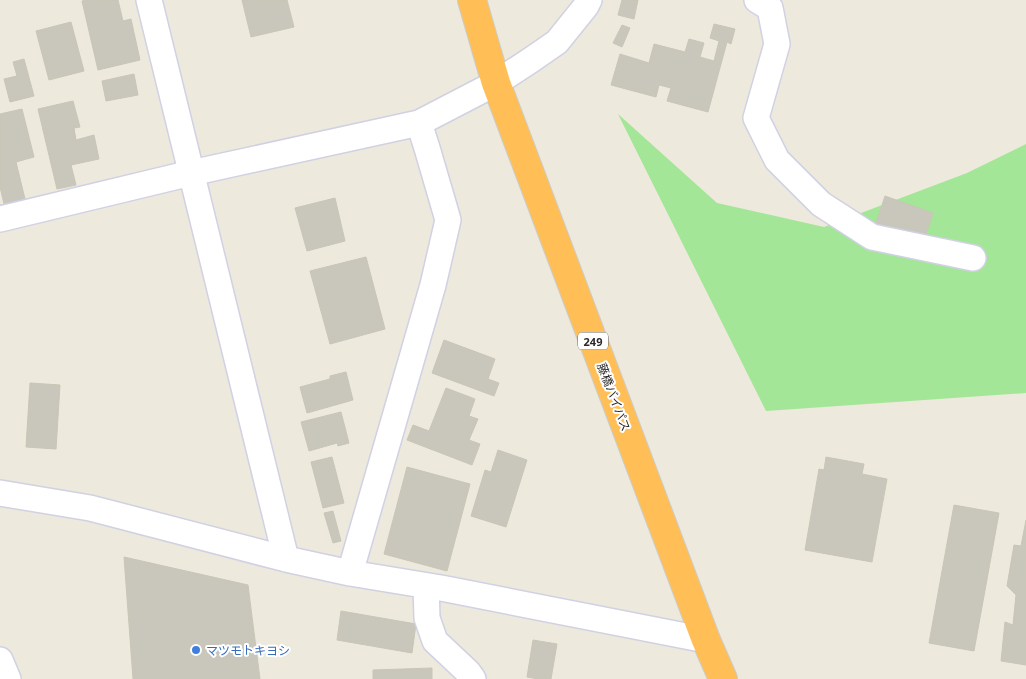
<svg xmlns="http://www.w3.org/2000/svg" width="1026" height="679" font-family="'Noto Sans','Noto Sans JP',sans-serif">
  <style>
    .green { fill: #a3e697 }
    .building { fill: #c9c7bb; stroke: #c9c6b6 }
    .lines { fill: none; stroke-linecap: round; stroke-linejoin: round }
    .street-casing { stroke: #d1d1e4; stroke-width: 28 }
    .highway-casing { stroke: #ccc; stroke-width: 30 }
    .street { stroke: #fff; stroke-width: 25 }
    .highway { stroke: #ffbf56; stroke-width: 28 }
    .shop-dot { fill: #3f7fe0; stroke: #fff; stroke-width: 2 }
    .labels { text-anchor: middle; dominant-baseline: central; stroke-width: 4; stroke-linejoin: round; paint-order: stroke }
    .shield { fill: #fff; stroke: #6b6b6b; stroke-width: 1 }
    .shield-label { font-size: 11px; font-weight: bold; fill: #2b2b2b }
    .street-label { font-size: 12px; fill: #2b2b2b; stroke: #fff }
    .shop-label { font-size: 12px; fill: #366cbe; stroke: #fff; text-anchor: start }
  </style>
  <rect width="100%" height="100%" fill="#ede9dc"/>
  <path class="green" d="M618,114l99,89 107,24 143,-54 59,-29v249l-260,18z"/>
  <path class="building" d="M86,0h32l5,21 8,-2 9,41 -42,10 -16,-69z
    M242,0h45l7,27 -43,10z
    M622,0h16l-4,19 -16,-4z
    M71,22l13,49 -35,9 -13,-49z
    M714,24l21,5 -4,15 -4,-2 -19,70 -41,-11 4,-13 -12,-3 -3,12 -45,-12 9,-31 29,9 5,-19 31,8 4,-13 15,4 -4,14 14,4 5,-20 -9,-3z
    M622,25l8,3 -8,19 -9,-4z
    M24,59l10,37 -24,6 -6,-23 13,-3 -4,-14z
    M134,74l4,21 -32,6 -4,-20z
    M73,101l7,26 -6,1 2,12 18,-5 5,24 -28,6 5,20 -19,4 -19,-80z
    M22,109l12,48 -18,5 9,37 -21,5 -4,-17v-73z
    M885,196l48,17 -10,30 -48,-17z
    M335,198l10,43 -38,10 -12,-43z
    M366,257l19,72 -55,15 -20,-73z
    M444,340l51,19 -7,20 11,4 -5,13 -62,-23z
    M346,372l7,28 -46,13 -7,-26 30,-8v-3z
    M30,383l30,2 -4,64 -30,-2z
    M446,388l29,11 -6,17 9,3 -9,21 11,4 -8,21 -65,-25 6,-15 16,6z
    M341,412l8,31 -11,3 -1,-3 -28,8 -8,-29z
    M498,450l29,10 -21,67 -35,-11 14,-46 6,2z
    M332,457l12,46 -21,5 -12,-46z
    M826,457l38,7 -2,10 25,5 -15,83 -67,-12 14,-81 5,1z
    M407,467l63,17 -23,87 -63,-17z
    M954,505l45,8 -25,138 -45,-8z
    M333,511l8,30 -8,2 -9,-30z
    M1026,520v145l-25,-4 4,-39 8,3 3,-30 -9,-9 7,-41 7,1z
    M124,557l124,28 12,94h-127z
    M341,611l75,13 -4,29 -75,-13z
    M533,640l24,4 -6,35h-13l-11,-2z
    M432,668v11h-59v-9z"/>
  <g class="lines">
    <defs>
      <path id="street" d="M149,0l137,559
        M757,0l13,8 7,36 -21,74 21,42 44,44 51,33 101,21
        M0,219l191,-46 228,-50
        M0,493l90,15 196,51 64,14 91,15 265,52
        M350,573l83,-288 15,-65 -21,-72 -8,-25 77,-40 35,-23 26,-18 29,-36 3,-6
        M426,586l1,32 8,23 33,31 5,7
        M0,660l8,19"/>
      <path id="highway" d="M472,0l24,83 210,557 17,39"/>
    </defs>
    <use href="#street" class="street-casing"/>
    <use href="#highway" class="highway-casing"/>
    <use href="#street" class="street"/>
    <use href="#highway" class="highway"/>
  </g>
  <circle class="shop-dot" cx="196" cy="650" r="5"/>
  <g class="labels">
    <rect class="shield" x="578" y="332.5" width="30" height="17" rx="4"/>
    <g class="shield-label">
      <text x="593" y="341">249</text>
    </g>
    <g class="street-label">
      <text transform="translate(614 397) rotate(69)">藤橋バイパス</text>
    </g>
    <g class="shop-label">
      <text x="206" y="650">マツモトキヨシ</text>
    </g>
  </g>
</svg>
